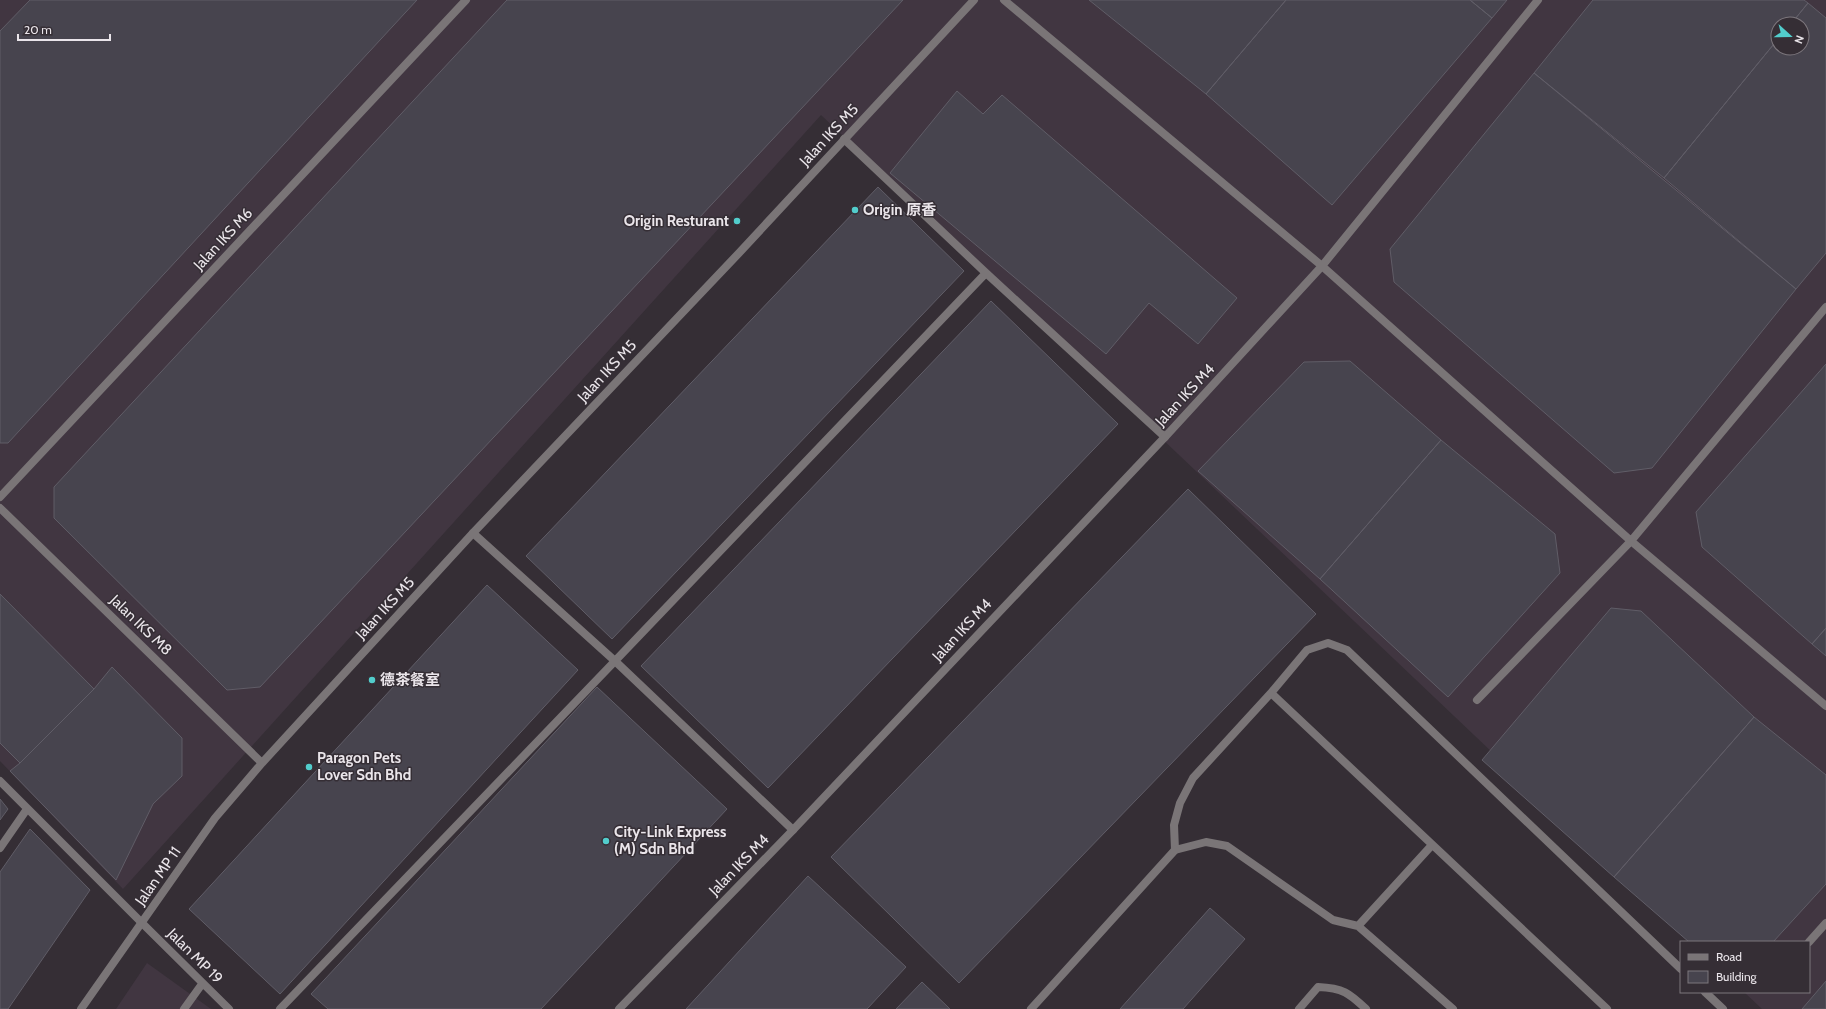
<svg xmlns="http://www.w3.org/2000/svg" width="1826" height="1009" font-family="Cabin,'Noto Sans SC',sans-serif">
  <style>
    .built { fill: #413641; fill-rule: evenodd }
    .building { fill: #47444e; stroke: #605d67 }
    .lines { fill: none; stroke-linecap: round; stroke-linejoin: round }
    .lane { stroke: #7a7577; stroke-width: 8 }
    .street { stroke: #7a7577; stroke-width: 8 }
    .poi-dot { fill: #52cdcc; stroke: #352e35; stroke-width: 1.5 }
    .labels { text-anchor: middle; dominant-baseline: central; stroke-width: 3; stroke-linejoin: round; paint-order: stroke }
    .street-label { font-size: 15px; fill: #eae5ea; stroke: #352e35 }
    .poi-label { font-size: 15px; font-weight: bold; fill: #eae5ea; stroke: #352e35; text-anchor: start }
  </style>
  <rect width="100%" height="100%" fill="#352e35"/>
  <path class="built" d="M0,0h1826v1009h-64l-18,-17h65v-50h-117l-871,-827 -698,774 -123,-128zM1778,24h24v24h-24z
    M147,963l64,46h-95z"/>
  <path class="building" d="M30,0h387l-409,443h-8v-412z
    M507,0h396l-643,687 -33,3 -173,-172v-31z
    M1089,0h197l-80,94z
    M1286,0h184l22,18 -160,187 -126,-111z
    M1470,0h37l-15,18z
    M1593,0h211l4,3 -17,21h-13v15l-114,139 -130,-105z
    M1808,3l18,15v235l-30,36 -132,-111 114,-139v9h24v-24h-11z
    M1534,73l262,216 -144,179 -38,5 -220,-191 -4,-33z
    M957,91l26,23 19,-19 235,203 -39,46 -49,-41 -43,51 -216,-181z
    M878,187l86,84 -352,368 -86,-83z
    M991,301l127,123 -350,364 -127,-122z
    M1350,361l91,79 -121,139 -122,-108 106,-109z
    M1826,364v264l-14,16 -110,-97 -6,-35z
    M1441,440l114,94 5,39 -112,124 -128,-118z
    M1188,489l128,125 -357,369 -128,-126z
    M487,585l91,85 -298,324 -91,-85z
    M0,594l94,95 -74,74 -20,-20z
    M1611,608l30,3 113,106 -140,160 -132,-117z
    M1826,628v28l-14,-12z
    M112,667l70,71v38l-29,28 -37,76 -106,-109 10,-8 74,-74z
    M597,687l130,122 -186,200h-213l-17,-15z
    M1754,717l72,58v109l-53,58h-84l-75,-65z
    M0,799l8,10 -8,11z
    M30,829l60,61 -82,119h-8v-137z
    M808,876l98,91 -39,42h-181z
    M1210,908l35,31 -62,70h-63z
    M1826,981v28h-24z
    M922,982l28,27h-54z"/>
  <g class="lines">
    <path class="lane" d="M844,139l142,134 179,164
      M473,533l142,128 178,169
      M1271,693l36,-43 21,-7 19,7 334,319
      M0,781l142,142
      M0,848l27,-39
      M1358,926l74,-81
      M1705,992l18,17
      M280,1009l335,-348 371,-388
      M1299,1009l19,-22c25,1 31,6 48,22
      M1453,1009l-95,-83 -25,-6 -106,-74 -21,-4 -31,8 -1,-25 6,-22 13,-25 78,-85 336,316"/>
    <path class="street" d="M1004,0l318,266 309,275 195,165
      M0,497l466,-497
      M0,508l262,255
      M1477,700l154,-159 195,-234
      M142,923l87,86
      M1809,942l17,-19
      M81,1009l134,-191 47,-55 211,-230 266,-280 235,-253
      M184,1009l18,-25
      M619,1009l174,-179 372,-393 157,-171 216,-266
      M1031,1009l144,-159"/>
  </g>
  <g class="poi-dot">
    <circle cx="855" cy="210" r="4"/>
    <circle cx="737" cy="221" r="4"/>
    <circle cx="372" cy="680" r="4"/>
    <circle cx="309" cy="767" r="4"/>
    <circle cx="606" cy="841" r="4"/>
  </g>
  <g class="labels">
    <g class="street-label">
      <text transform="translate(829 135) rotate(-47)">Jalan IKS M5</text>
      <text transform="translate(223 239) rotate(-47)">Jalan IKS M6</text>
      <text transform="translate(607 371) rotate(-47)">Jalan IKS M5</text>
      <text transform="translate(1185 395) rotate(-47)">Jalan IKS M4</text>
      <text transform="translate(385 608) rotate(-47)">Jalan IKS M5</text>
      <text transform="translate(141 625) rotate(44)">Jalan IKS M8</text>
      <text transform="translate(962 630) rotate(-47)">Jalan IKS M4</text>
      <text transform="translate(739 865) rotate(-46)">Jalan IKS M4</text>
      <text transform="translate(158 876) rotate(-55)">Jalan MP 11</text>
      <text transform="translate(195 956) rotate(45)">Jalan MP 19</text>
    </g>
    <g class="poi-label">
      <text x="863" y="210">Origin 原香</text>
      <text x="729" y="221" text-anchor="end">Origin Resturant</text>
      <text x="380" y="680">德茶餐室</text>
      <text x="317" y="758">Paragon Pets<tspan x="317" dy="17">Lover Sdn Bhd</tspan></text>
      <text x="614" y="832">City-Link Express<tspan x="614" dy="17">(M) Sdn Bhd</tspan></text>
    </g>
  </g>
  <rect x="1680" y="941" width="130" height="52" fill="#352e35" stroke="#7d777d"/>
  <rect x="1688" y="954" width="20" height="6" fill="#7a7577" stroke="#7d777d"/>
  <text x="1716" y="961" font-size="12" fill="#eae5ea">Road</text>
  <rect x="1688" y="971" width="20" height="12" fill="#47444e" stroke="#7d777d"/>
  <text x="1716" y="981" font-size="12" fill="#eae5ea">Building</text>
  <g transform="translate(1790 36) rotate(111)"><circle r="19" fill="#352e35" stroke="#7d777d"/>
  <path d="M0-3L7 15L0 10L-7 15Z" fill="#52cdcc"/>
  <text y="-6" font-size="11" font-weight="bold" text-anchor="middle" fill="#eae5ea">N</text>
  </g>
  <path d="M18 34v6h92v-6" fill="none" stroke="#eae5ea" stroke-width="2"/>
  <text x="24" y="34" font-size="12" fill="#eae5ea" stroke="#352e35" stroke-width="3" paint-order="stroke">20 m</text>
</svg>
